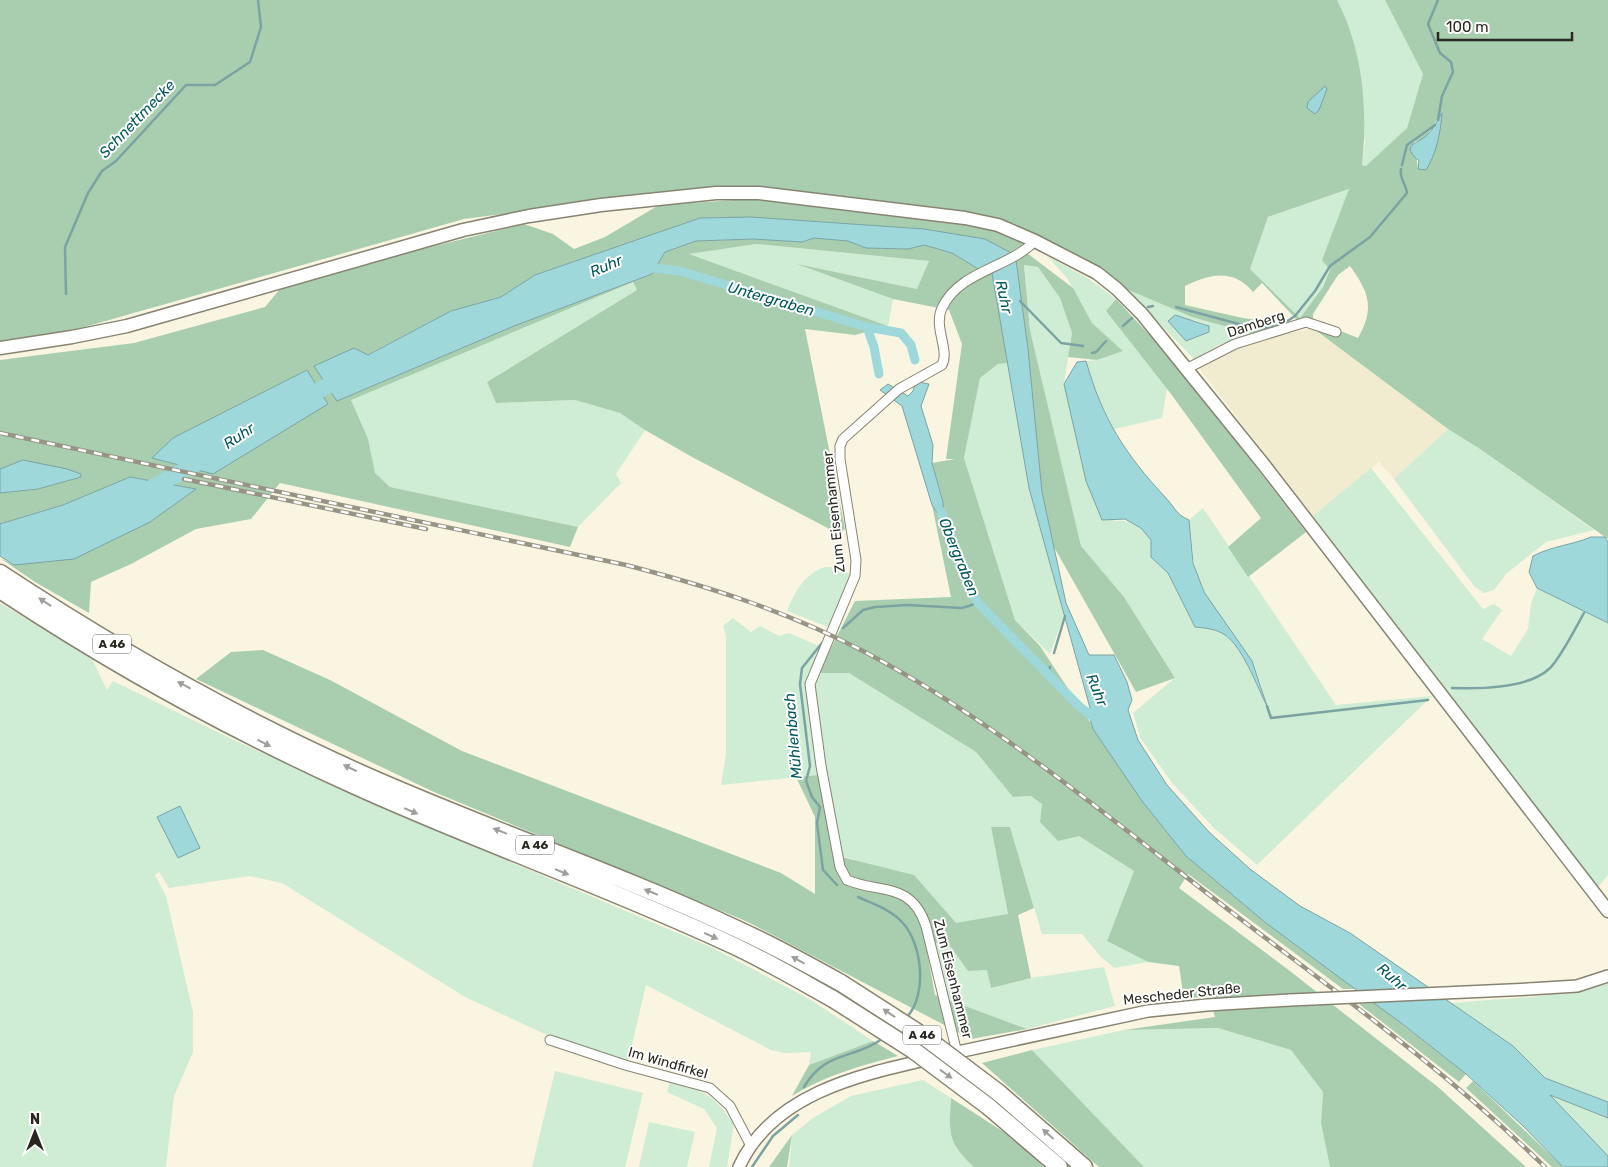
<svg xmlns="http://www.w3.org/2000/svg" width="1608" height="1167" font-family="Rubik,sans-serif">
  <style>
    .built { fill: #f1ebcf }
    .green { fill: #cfecd4; fill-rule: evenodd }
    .forest { fill: #a8ceaf; fill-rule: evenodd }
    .water { fill: #9ed8db; stroke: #7ba3a3 }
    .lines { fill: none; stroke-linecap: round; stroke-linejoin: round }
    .stream { stroke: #7ba3a3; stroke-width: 2.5 }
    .canal { stroke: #9ed8db; stroke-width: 9 }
    .river { stroke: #9ed8db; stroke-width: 16 }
    .minor-casing { stroke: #878371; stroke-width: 11 }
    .tertiary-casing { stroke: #878371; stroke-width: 14 }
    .secondary-casing { stroke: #878371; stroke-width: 15 }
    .motorway-casing { stroke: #878371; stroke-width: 19 }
    .minor { stroke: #fff; stroke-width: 9 }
    .tertiary { stroke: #fff; stroke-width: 11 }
    .secondary { stroke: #fff; stroke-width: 12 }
    .motorway { stroke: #fff; stroke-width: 16 }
    .rail-casing { stroke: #979486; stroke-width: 4.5 }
    .rail { stroke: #fff; stroke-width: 2.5; stroke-dasharray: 8; stroke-linecap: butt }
    .tertiary-bridge-casing { stroke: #878371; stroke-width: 14; stroke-linecap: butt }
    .motorway-bridge-casing { stroke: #878371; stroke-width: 19; stroke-linecap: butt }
    .tertiary-bridge { stroke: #fff; stroke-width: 11 }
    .motorway-bridge { stroke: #fff; stroke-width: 16 }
    .oneway { fill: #9f9e9b }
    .labels { text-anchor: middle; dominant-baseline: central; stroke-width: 4; stroke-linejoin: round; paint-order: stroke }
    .shield { fill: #fff; stroke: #696863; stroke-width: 1 }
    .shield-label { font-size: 12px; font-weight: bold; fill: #292820 }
    .street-label { font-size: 14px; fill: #292820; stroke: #fff }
    .water-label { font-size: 15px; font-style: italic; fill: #00585c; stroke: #fff }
  </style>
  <rect width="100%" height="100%" fill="#faf5e1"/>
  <path class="built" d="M1313,328l135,101 -54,50 -15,-17 -66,54 -114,-148 25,-14 45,-16z"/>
  <path class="green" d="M1337,0h48l38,74 -16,54 -40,38 -5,-1 3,-24z
    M1350,189l-28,71 8,9 -7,18 -23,31 -50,-49 18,-52z
    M756,244l173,17 -12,28 -115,-24 91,34 -5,27 -200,-72z
    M1047,256l42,23 27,20 -10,12 61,78 -5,29 -48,11 -20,-39 -8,-29 11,-1 25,-9 -30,-28 -25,-45z
    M1024,264l14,3 22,31 12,35 -8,51 50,137c13,-2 33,5 37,19 1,5 0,12 0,17l17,16 27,54c10,0 21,2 30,7 17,12 30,50 40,68 -5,-44 -43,-72 -61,-111 -14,-27 -10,-44 -15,-71l14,-12 133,197 96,-9 -175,169 -43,-37 -42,-45 -31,-44 -8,-26 42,-35 -51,-81 -43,-51 -51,-216z
    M633,282l4,8 -150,92 9,21 79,-3 45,13 25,17 -29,44 5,9 -43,44 -188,-40 -15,-14 -24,-74z
    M1126,289l66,28 60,17 -33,11 -25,14zM1168,319l27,1 11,4v9l-20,8z
    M1009,363l20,125 35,127 -14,39 -35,-34 -51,-162 16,-80 18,-14z
    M1448,429l32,20 114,81 -48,12 -40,32 -12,16 -10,3 -10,-7 -80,-107z
    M1371,468l112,141 11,-5 8,6 -20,29 29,17 17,-27 3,-25 6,-16 71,35v252l-10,12 -285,-371z
    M825,567h10l17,8 -21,53 -44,-17c7,-18 18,-38 38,-44z
    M0,603l92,56 15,31 6,-9 123,60 244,108 233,99 98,52 62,41 -64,24 2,-13 -26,1 -14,-3 -125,-65 -18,76 -81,-26 -82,-38 -183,-114 -32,-7 -81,12 -10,-16 -4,3 11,21 27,116v40l-19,44 -8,71h-166z
    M733,618l18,14 9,-6 19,10 10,-3 32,14 -14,36 11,92 -97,10 5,-31v-118l-3,-10z
    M818,673h31l127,79 37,45 18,-1 11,8 -2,18 39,14 55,35 -27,70 41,21 -34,6 -14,-12 -18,-22h-40l-32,-107h-19l17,87 -50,13 -105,-68 -16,-4 -23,-169z
    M934,942l16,4 18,25 19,-1 4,17 40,-9 73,-11 11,39 -88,23 -77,-28z
    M1608,980v122l-63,-24 -32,-32 -62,-43 91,-7z
    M1218,1028l73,22 32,42 -2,31 9,44h-186l-112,-117 92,-20z
    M555,1071l88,22 -18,74h-93z
    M923,1080l28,18c-2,35 -4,44 23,69h-185l3,-32 21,-17 38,-22z
    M670,1081c37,12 41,11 64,43l-7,43h-18l8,-39 -13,-19 -37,-17z
    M1549,1094l59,24v38z
    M649,1122l46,10 -8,35h-48z"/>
  <path class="forest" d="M0,0h1337c26,50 31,109 25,165l4,1 41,-38 16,-54 -38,-74h223v539l-128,-90 -32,-20 -142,-106 -9,-3 -35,-37 -9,9c-20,-24 -43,-18 -68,-6v19l58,13 48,7 -39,9 -60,-17 -66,-28 -43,-31 -47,-23 -44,-17 -41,-9 -134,-16 -103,-6 -250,32 -390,111 -74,13zM1441,114l-23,55 -4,-27 11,-4zM1349,189l-27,71 8,10 -7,17 -23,31 -50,-49 18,-52zM1350,266c19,26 25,42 8,72l-45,-18v-6l25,-39z
    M750,199l238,29 31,11 8,14 46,35 19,35 31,28 -26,9 -29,-3 4,-24 -12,-35 -22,-31 -14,-2 6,65 51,216 43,51 51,81 -39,14 -82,-145 -12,-55 -14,-143 -12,-88 -24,12 17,90 -11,1 -18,14 -16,80 51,162 25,26 102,155 44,55 80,67 90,66h-13l-155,-115 -9,14 107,80 152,119 88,80h-196l-9,-44 2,-31 -32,-42 -73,-22 -94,2 91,-13 -6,-21 -25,3 -5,-33 -31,-4 -41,-21 27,-70 -55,-35 -21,5 -18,-19 2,-18 -11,-8 -18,1 -37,-45 -127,-79h-31l37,-72 96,-4 -19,-92 11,16v-20l-11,-38 23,-4h-9l16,-115 -13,-34 -56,-11 -96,-35 120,25 12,-28 -173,-17 -67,10 199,72 -33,9 -50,-6 40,200 -6,5 -147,-77 -47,-27 -25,-17 -45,-13 -79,3 -9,-21 150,-92 -4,-8 -282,118 17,39 7,34 15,14 188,40 -8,20 -290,-64 -29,36 -55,10 -65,35 -40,18 -2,31 -54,-31 -35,-24 14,7 136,-43 45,-33 -65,-12 -67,28 -63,19v-31l38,-4 43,-12 -58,-17 -23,9v-109l134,-17 131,-36 15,-18 126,-36 118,-29 29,10 21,15 31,-12 54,-32zM700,218l312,36 -32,16 -28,-17 -28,-8 -16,4 -42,-1 -18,-7 -34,-3 -12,4 -49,-3 -57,2 -31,11 -13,22 -138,52 -177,75 17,-53 13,7 84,-44 50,-14 34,-22zM307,370l20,34 -174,54 20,-20z
    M1116,299l63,68 127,165 -58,45 -20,-30 33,-29 -90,-124 -65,-83z
    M263,650l67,30 132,71 319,122 34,21v-77l-19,-40 22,-2 16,80 80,20 42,48 52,-9 -17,-87h19l24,81 -16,7 13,63 -40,10 -4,-18 -19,1 -18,-25 -25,-6 10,55 92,34 -56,10 -223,-117 -314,-130 -238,-113 35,-27z
    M1375,1003l91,71 -7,8 -100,-78z
    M873,1041l25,15c-38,10 -72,19 -106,40l17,-31z
    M1032,1050l112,117h-45l-117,-104z
    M1473,1081l90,86h-11l-86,-79z
    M951,1098l62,40 31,29h-70c-27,-25 -25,-34 -23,-69z
    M792,1135l-5,32h-18z"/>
  <path class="water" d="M1325,86l2,3 -8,21 -4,4 -8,-6 1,-6z
    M1442,113c-1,18 -6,42 -16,57l-8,-1 1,-8c-19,-17 -3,-16 7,-25 7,-6 11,-15 16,-23z
    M751,217l173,12 61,10 28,15 -33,16 -28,-17 -28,-8 -16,4 -42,-1 -18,-7 -34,-3 -12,4 -49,-3 -57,2 -31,11 -13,22 -138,52 -177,75 -23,-35 40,-18 14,7 83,-44 50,-14 34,-22 165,-57z
    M1016,260l12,89 14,143 24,111 23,52h25l13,27 5,18 -4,10 10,30 29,45 42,47 41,37 50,37 50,27 163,113 32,32 63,24v16l-58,-23 58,61v11h-45l-40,-41 -57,-52 -61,-48 -139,-103 -80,-67 -44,-55 -49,-72 -6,-20 3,-1 -3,-11 -58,-209 -37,-215z
    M1175,315l34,11v6l-23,9 -18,-20z
    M1086,361c16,57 39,93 79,136 10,10 10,17 24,23l4,43 11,29 48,69 15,45c-10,-19 -24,-59 -42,-71 -8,-6 -20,-7 -30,-8l-27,-54 -17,-16v-17l-10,-12 -16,-9 -23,1 -16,-39 -22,-97 13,-22z
    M307,370l21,34 -115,70 -61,-16 21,-20z
    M919,382l10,2 -8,22 12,39 -1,18 11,39v19l-11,-16 -30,-99 -22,-16 8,-6 20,12 5,-5 2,-7z
    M23,460l44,9 14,5v3l-43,12 -38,4v-24z
    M130,477l66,12 -46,33 -76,37 -60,6 -14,-9v-32l63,-19z
    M1591,537h14l3,5v81l-71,-35 -8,-16 4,-16c19,-10 39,-11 58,-19z
    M180,806l20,42 -22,10 -21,-41z"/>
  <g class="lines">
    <path class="stream" d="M1438,120l4,-24 11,-24 -2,-10 -11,-9 -12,-29 10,-24
      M1402,165l5,-20 28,-20
      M66,294l-1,-47 23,-54 14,-22 14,-10 70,-76h29l35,-23 11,-35 -3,-27
      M1020,301l41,42 22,3
      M1148,307l5,-1
      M1176,307l81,22 23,-3 15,-10 20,-25 15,-25 40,-29 37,-44c-1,-9 -8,-15 -6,-24
      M1123,326l9,-8
      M1092,353l4,-1 10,-11
      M843,628l20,-18 12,-3 32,-2 55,3 16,-5
      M822,643l-20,25 -2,16 10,82 -4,15 6,16 8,10 -3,16 6,47 14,15
      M1054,653l11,-37
      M1047,674l3,-7
      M1452,688c28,1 75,1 97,-19 11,-10 27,-42 35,-56
      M1267,706l4,12 157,-18
      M858,897c15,7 32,12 44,25 20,21 26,72 5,95
      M804,1087c22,-37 49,-27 78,-48
      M752,1167l21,-31 25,-21"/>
    <path class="canal" d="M644,267l36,4 187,56 34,6 10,12 4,15
      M867,327l7,20 5,27
      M941,511l28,76 9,16 101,103 18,14"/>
    <path class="river" d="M299,400l47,-23
      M142,493l66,-36"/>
    <defs>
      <path id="minor" d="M1188,368l47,-24 71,-22 30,10
        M550,1040l75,25 85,23 20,18 21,40
        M957,1053l-31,-127c-15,-45 -46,-32 -79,-46l-7,-13 -19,-101 -11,-82 45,-108 1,-16 -16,-101v-13l3,-7 56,-50 43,-24c8,-15 -9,-38 0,-57 17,-37 67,-40 93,-67"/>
      <path id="tertiary" d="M1529,989l48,-3 31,-10
        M944,1055l204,-44 59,-6 83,-5
        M739,1167c33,-73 120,-92 190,-108"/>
      <path id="secondary" d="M0,348l72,-11 55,-11 336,-96 66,-14 72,-11 115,-12h43l206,25 33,7 37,16 62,32 20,16 25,25 122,151 344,446"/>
      <path id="motorway" d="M0,573c114,75 233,143 358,199 125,56 255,99 379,157 35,16 70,35 104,54
        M0,590c112,74 229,139 351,194 125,57 255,102 379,160 35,16 69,36 103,55
        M999,1093l85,74
        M989,1107l70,60"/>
    </defs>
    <use href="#minor" class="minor-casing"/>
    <use href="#tertiary" class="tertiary-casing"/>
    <use href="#secondary" class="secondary-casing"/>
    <use href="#motorway" class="motorway-casing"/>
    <use href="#minor" class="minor"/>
    <use href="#tertiary" class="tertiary"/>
    <use href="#secondary" class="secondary"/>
    <use href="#motorway" class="motorway"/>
    <defs>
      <path id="rail" d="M0,433l626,132c81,21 160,46 235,85 133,69 254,173 373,264 106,81 215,159 311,253
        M184,479l242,50"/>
    </defs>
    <use href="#rail" class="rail-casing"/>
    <use href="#rail" class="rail"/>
    <defs>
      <path id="tertiary-bridge" d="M1290,1000l239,-11"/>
      <path id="motorway-bridge" d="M841,983l81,52 77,58
        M833,999l80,51 76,57"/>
    </defs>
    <use href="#tertiary-bridge" class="tertiary-bridge-casing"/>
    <use href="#motorway-bridge" class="motorway-bridge-casing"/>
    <use href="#tertiary-bridge" class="tertiary-bridge"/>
    <use href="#motorway-bridge" class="motorway-bridge"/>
  </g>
  <defs><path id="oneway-solid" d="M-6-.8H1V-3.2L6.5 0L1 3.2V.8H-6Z" transform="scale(1.25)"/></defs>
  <g class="oneway">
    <use href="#oneway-solid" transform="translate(45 602) rotate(-147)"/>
    <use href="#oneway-solid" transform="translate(184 685) rotate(-152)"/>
    <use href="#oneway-solid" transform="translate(264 743) rotate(27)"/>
    <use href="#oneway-solid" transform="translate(350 768) rotate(-155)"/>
    <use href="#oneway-solid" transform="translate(411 811) rotate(23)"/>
    <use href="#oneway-solid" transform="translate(500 831) rotate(-158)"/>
    <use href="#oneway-solid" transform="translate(562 872) rotate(22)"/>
    <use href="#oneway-solid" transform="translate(651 892) rotate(-158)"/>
    <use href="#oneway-solid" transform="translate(711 936) rotate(24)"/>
    <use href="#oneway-solid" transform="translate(798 960) rotate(-151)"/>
    <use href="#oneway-solid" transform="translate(889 1013) rotate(-146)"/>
    <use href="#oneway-solid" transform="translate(946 1074) rotate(36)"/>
    <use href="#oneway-solid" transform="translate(1048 1134) rotate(-138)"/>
  </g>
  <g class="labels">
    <g class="shield">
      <rect x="93" y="634.5" width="38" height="19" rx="4"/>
      <rect x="516" y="835.5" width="38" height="19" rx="4"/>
      <rect x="903" y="1025.5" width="38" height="19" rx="4"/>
    </g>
    <g class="shield-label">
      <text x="112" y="644">A 46</text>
      <text x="535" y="845">A 46</text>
      <text x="922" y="1035">A 46</text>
    </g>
    <g class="street-label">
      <text transform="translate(1256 324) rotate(-18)">Damberg</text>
      <text transform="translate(834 512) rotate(-96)">Zum Eisenhammer</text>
      <text transform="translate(953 979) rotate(76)">Zum Eisenhammer</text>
      <text transform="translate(1182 994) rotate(-6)">Mescheder Straße</text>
      <text transform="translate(668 1063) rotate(16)">Im Windfirkel</text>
    </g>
    <g class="water-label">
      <text transform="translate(137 119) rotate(-46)">Schnettmecke</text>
      <text transform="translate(606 266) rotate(-23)">Ruhr</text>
      <text transform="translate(1004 297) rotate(78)">Ruhr</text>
      <text transform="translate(771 299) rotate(16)">Untergraben</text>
      <text transform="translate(239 436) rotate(-34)">Ruhr</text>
      <text transform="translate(959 557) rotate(68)">Obergraben</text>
      <text transform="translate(1097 690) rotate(68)">Ruhr</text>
      <text transform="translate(793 736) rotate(-95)">Mühlenbach</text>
      <text transform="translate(1392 977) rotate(41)">Ruhr</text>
    </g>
  </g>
  <g transform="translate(35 1132)" stroke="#ffffff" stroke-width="4" paint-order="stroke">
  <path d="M0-4L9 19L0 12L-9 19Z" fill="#292820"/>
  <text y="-8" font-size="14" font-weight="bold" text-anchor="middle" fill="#292820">N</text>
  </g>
  <path d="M1438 32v8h134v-8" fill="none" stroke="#292820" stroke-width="2.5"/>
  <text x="1446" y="32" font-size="15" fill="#292820" stroke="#ffffff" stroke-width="4" paint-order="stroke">100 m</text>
</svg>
